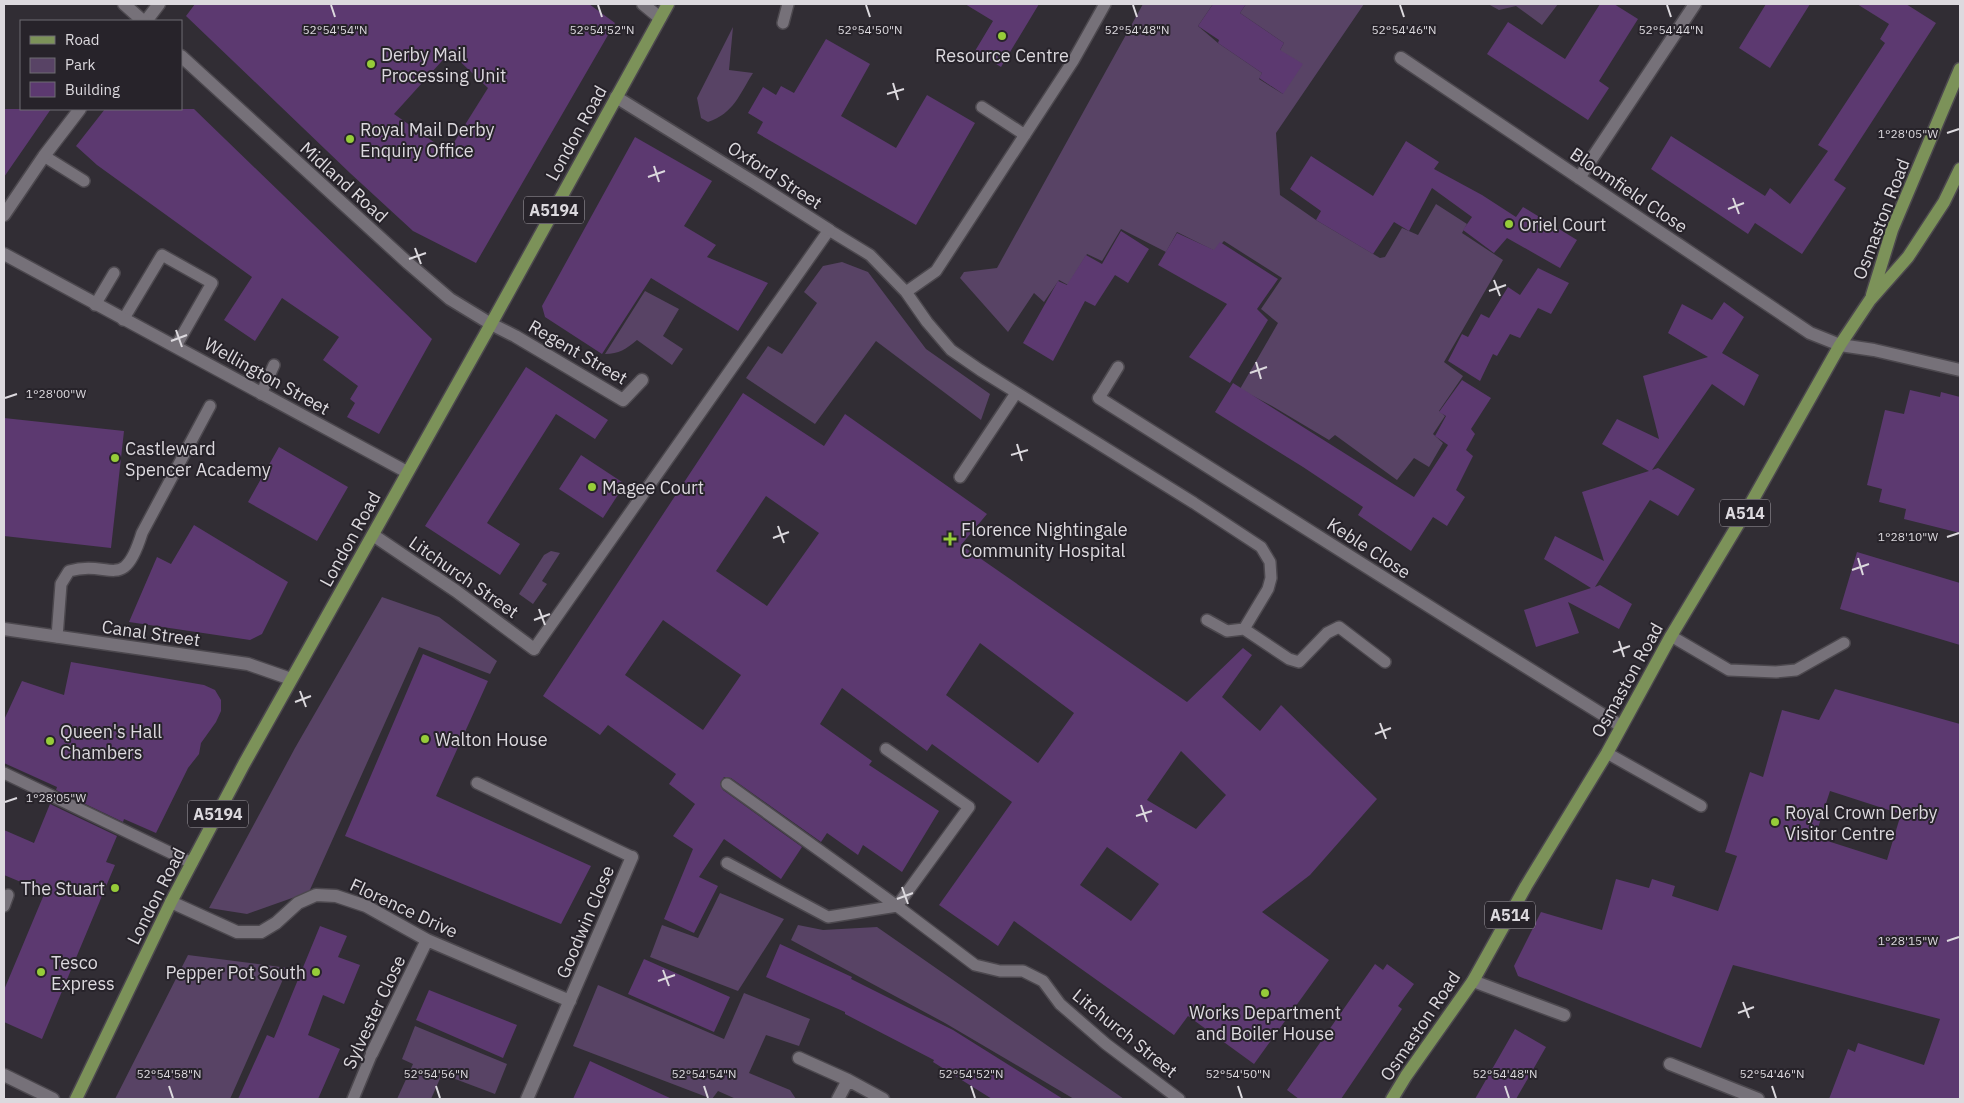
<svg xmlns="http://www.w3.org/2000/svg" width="1964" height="1103" font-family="'IBM Plex Sans',sans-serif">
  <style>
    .green { fill: #584365 }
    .building { fill: #5c3970; fill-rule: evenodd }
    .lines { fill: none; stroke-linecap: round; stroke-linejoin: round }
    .service-casing { stroke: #4c484e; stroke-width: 14 }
    .minor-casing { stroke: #4c484e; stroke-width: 15 }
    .secondary-casing { stroke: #4c484e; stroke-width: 15 }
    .primary-casing { stroke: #4c484e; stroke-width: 15 }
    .service { stroke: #767179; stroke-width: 11 }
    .minor { stroke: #767179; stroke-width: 12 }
    .secondary { stroke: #767179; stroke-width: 12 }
    .primary { stroke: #7c9259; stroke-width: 12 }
    .ticks { fill: none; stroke: #dcd9de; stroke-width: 2 }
    .poi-dot { fill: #96cc39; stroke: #27232a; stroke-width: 2 }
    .labels { text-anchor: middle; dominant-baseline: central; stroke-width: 4; stroke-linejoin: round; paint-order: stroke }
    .shield { fill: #27232a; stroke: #a6a2a8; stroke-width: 1 }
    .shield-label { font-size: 16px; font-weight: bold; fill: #dcd9de }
    .poi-label { font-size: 18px; fill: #dcd9de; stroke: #27232a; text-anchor: start }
    .street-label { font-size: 18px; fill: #dcd9de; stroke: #27232a }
    .ticks-label { font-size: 12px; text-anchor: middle; fill: #dcd9de; stroke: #27232a; stroke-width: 4; stroke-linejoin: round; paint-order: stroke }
  </style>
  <rect width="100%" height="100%" fill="#312d34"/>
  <path class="green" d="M1143,4h70l-15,22 20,17 44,30 -3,6 24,15 -3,-44 4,-7 -44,-30 6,-9h118l-88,129 4,62 36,25 64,38 5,-1 17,-29 16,7 18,-31 31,20 -5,9 41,27 -59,102 19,14 -24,35 6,5 -12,18 10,9 -14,24 -15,-9 -17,22 -62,-45 -6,5 -57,-34 -32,-17 38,-66 -17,-14 21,-31 -58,-37 -9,10 -38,-19 -11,20 -45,-23 -19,32 -15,-7 -19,31 -9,-5 -15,22 -10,-9 -26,39 -48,-54 4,-6 33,-4z
    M1488,4h70l-16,21 -26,-19 -17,4z
    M733,27l-4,43 24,3c-14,22 -19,40 -45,49l-7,-4 -4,-20z
    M842,262l26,10 58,77 64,45 -9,26 -105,-79 -61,83 -69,-46 22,-32 14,8 35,-51 -13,-11 19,-26z
    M645,291l34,18 -16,27 20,13 -11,16 -35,-25c-11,9 -18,14 -32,14z
    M551,551l9,2 -18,28 5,3 -14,20 -14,-10 25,-39z
    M382,597l57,20 58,44 -7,13 -71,-27 -110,245 -62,22 -38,-6 86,-160z
    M720,893l64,26 -46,72 -88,-34 12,-32 36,13z
    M798,925l25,5 54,-3 247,172h-50l-129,-76 -154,-83z
    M188,955l100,13 -58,131h-115z
    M598,985l126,54 20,-46 66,26 -11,27 -33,-11 -17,38 41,17 6,9h-60l-18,-8 -6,8 -139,-53z
    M415,1026l92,38 -12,30 -53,-20 -11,25h-34l16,-35 -11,-5z"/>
  <path class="building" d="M195,4h394l26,19 -139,240 -63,-32 -63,-58 -164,-157zM450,52l38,36 -40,64 -54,-38z
    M965,4h74l-38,63 -26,-16 18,-30z
    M1213,4h33l-6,9 44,30 -4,7 23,14 -20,30 -24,-16 3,-5 -44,-30 1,-3 -21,-14z
    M1600,4h14l24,15 -39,62 10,7 -21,32 -101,-66 21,-32 57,37z
    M1766,4h44l-40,64 -31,-20z
    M1857,4h49l30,19 -102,157 12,8 -44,66 -47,-31 -7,11 -97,-65 20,-33 94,60 5,-8 20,16 38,-53 -10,-6 67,-102 -5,-4 9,-15z
    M826,39l44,25 -29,52 55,32 31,-53 48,28 -59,102 -159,-92 6,-11 -15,-9 15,-26 13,8 5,-9 13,7z
    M4,109h47l-47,68z
    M105,109h89l238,230 -53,95 -32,-17 8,-14 -5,-4 8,-13 -35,-26 16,-23 -57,-39 -27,43 -31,-21 28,-43 -155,-112 -21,-19z
    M635,137l77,44 -28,45 32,19 -9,12 61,26 -30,48 -87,-53 -49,76 -57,-37 -3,-11z
    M1406,141l33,21 -5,7 48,26 34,22 7,-10 54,33 -17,28 -53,-30 -13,15 -31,-23 9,-13 -40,-29 -23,43 -15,-9 -21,32 -57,-34 5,-9 -31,-22 21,-33 62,40z
    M1121,231l28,18 -21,34 -13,-8 -20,31 -10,-5 -32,60 -30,-18 35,-62 9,4 19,-30 16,9z
    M1177,233l37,17 6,-8 58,37 -21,30 11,11 -38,63 -41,-26 38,-53 -69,-39z
    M1538,268l31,15 -18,31 -13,-6 -18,30 -10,-4 -13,22 -4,-2 -13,27 -32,-20 14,-27 6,3 13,-23 8,4 19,-31 12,8z
    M1724,302l20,15 -22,36 37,22 -15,31 -32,-22 -60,86 6,-2 37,21 -17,27 -28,-16 -55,87 5,-2 32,19 -13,25 -51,-27 11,31 -43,14 -12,-37 67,-22 -47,-29 11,-23 49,25 -22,-69 67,-21 -47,-27 15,-25 42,20 -16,-63 65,-19 -40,-24 14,-29 30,16z
    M526,367l82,53 -13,19 -39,-25 -69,109 33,21 -20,31 -75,-49z
    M1462,380l29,18 -20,31 4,5 -9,16 7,6 -17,34 9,7 -18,29 -14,-9 -22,34 -53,-36 5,-8 -60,-40 -88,-55 18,-29 181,114 34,-52 -13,-9 11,-20 -7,-4z
    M1910,390l30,7 1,-5 19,5v136l-56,-14 2,-10 -27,-7 3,-13 -15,-4 18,-75 19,4z
    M743,393l81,53 21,-32 142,100 -26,31 226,157 56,-54 9,7 -30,42 38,34 21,-26 96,94 -67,76 -48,37 67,48 -75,104 -66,-48 -14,19 -160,-114 -16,25 -59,-41 73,-103 -80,-58 -5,7 -85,-63 -22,36 52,37 -3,4 70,46 -37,61 -39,-27 -5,10 -31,-22 -6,9 -90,-64 -7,-1 -4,6 3,7 79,57 -21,32 -57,-40 -25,38 19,9 -24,47 -30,-14 29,-70 -20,-13 22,-32 -26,-20 7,-10 -68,-49 -8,10 -57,-39zM766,496l53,37 -52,73 -51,-35zM663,620l78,55 -38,55 -78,-55zM980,643l94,70 -36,50 -92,-68zM1181,751l45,44 -30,34 -49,-29zM1107,847l52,37 -28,37 -51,-36z
    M4,418l120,13 -13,117 -107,-12z
    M279,447l69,40 -31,54 -69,-39z
    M581,455l44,29 -22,34 -44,-29z
    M194,525l94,57 -26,52 -12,6 -121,-18 28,-65 14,7z
    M1857,552l103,31v62l-120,-36z
    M423,654l65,27 -52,115 155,70 -30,58 -216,-88z
    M71,662l133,23 11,5 6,10v11l-5,11 -15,21 -2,11 -11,14 -32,65 -32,-14 -1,3 -67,-32 1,-3 -53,-24v-43l18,-39 42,14z
    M1835,689l125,35v375h-131l19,-50 7,3 3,-9 66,22 16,-46 -207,-54 -32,83 -183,-72 -4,-10 27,-54 61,18 14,-51 33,9 3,-9 23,7 -3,10 46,15 19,-55 -12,-4 25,-80 13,5 19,-67 37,10zM1830,791l71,23 -14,46 -72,-23z
    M50,804l67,32 -11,26 9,3 -73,174 -38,-17v-32l41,-98 -41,-17v-45l30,13z
    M320,926l27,10 -9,21 22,8 -16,39 -21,-9 -15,40 32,14 -22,50h-80l29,-64 7,3z
    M780,944l72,33 -1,2 102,51 110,69h-71l-59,-37 1,-2 -89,-46v-2l-79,-35z
    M644,959l86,38 -16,35 -86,-38z
    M1375,964l8,6 4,-6 27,20 -16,22 4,3 -61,90h-42l-12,-9z
    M429,990l88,35 -14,33 -87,-38z
    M1515,1029l31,18 -30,52h-41z
    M590,1061l82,38h-99z"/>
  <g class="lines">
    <defs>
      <path id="service" d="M783,23l5,-19
        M982,107l43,28
        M44,156l40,25
        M906,292l30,-21 137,-210 32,-57
        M95,305l19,-32
        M123,320l39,-65 50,28 -36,63
        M261,394l13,-29
        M1099,398l19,-31
        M960,477l56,-84
        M1207,620l20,11 17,-2
        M1671,636l58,34 47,2 20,-2 48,-27
        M57,637l4,-53 8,-13c42,-12 54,23 73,-38l68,-127
        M534,649l295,-419 41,25 36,37 21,30 24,28 29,20 214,133 67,44 9,15 1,16 -3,11 -24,40 45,30 10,3 28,-29 12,-6 46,35
        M1607,753l94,53
        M4,773l188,90
        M477,783l155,74
        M727,784l170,122 78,59 25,6h23l20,10 17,23 46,40 73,55
        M727,863l101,54 69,-11 72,-99 -83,-58
        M4,906l4,-11
        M353,1099l19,-46"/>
      <path id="minor" d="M643,4l17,14
        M146,21l13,-17
        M1401,58l409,275 30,12 34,5 86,20
        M616,97l139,86 74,47
        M1579,178l116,-174
        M4,215l40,-59 36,-47
        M4,254l403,218
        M491,324l24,12 108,64 19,-20
        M1099,398l355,224 167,104
        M373,535l83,56 78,58
        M4,629l244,35 43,15
        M171,902l66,30h24l15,-9 22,-20 18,-8 20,1 30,10 61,34 143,61
        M1473,981l91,34
        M372,1053l55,-113
        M799,1058l49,22
        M1670,1064l88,35
        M4,1075l49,24
        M527,1099l105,-242
        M838,1099l10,-19 35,19"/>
      <path id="secondary" d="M124,4l19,17
        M181,56l227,207 42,36 41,25"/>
      <path id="primary" d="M1872,295l20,-65 68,-161
        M76,1099l95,-197 73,-138 247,-440 177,-320
        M1392,1099l14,-23 67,-95 53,-95 81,-133 64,-117 80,-133 89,-158 30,-45 38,-43 36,-55 16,-33"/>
    </defs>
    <use href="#service" class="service-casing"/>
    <use href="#minor" class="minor-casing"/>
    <use href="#secondary" class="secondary-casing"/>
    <use href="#primary" class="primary-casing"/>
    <use href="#service" class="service"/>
    <use href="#minor" class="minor"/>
    <use href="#secondary" class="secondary"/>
    <use href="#primary" class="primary"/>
  </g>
  <path class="ticks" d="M331,5l4,12M598,5l4,12M866,5l4,12M1133,5l4,12M1400,5l4,12M1667,5l4,12M893,83l5,17M887,94l17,-5M1947,133l12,-4M654,166l5,16M648,177l17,-6M1733,198l6,16M1728,209l16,-6M415,248l6,16M409,259l17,-6M1494,280l6,16M1489,291l17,-6M176,330l6,17M171,341l16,-6M1256,362l5,17M1250,373l17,-6M5,398l12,-4M1017,444l5,17M1011,455l17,-5M778,526l6,17M1947,537l12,-4M773,538l16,-6M1858,558l5,17M1852,570l17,-6M539,609l6,16M534,620l16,-6M1619,641l5,16M1613,652l17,-6M300,691l6,16M295,702l16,-6M1380,723l6,16M1375,734l16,-6M5,802l12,-4M1141,805l6,17M1136,816l16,-5M902,887l6,17M897,899l16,-6M1947,941l12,-4M663,970l6,16M658,981l17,-6M1743,1002l6,16M1738,1013l16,-6M169,1086l4,12M436,1086l4,12M704,1086l4,12M971,1086l4,12M1238,1086l4,12M1505,1086l4,12M1772,1086l4,12"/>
  <g class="poi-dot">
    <circle cx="1002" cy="36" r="5"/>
    <circle cx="371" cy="64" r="5"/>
    <circle cx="350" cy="139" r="5"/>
    <circle cx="1509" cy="224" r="5"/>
    <circle cx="115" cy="458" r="5"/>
    <circle cx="592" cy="487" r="5"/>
    <path d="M947.5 531.5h5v5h5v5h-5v5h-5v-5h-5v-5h5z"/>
    <circle cx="425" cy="739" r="5"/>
    <circle cx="50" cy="741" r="5"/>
    <circle cx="1775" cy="822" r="5"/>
    <circle cx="115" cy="888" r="5"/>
    <circle cx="41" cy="972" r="5"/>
    <circle cx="316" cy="972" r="5"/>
    <circle cx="1265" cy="993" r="5"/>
  </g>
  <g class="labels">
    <g class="shield">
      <rect x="524" y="196.5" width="60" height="27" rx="4"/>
      <rect x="1720" y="499.5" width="50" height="27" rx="4"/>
      <rect x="188" y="800.5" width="60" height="27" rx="4"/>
      <rect x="1485" y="901.5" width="50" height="27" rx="4"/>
    </g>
    <g class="shield-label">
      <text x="554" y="210">A5194</text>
      <text x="1745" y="513">A514</text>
      <text x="218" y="814">A5194</text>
      <text x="1510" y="915">A514</text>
    </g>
    <g class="poi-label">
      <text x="381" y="54">Derby Mail<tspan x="381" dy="21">Processing Unit</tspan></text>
      <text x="1002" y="55" text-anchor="middle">Resource Centre</text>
      <text x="360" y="129">Royal Mail Derby<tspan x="360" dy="21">Enquiry Office</tspan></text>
      <text x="1519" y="224">Oriel Court</text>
      <text x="125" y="448">Castleward<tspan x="125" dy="21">Spencer Academy</tspan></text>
      <text x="602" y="487">Magee Court</text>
      <text x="961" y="529">Florence Nightingale<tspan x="961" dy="21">Community Hospital</tspan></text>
      <text x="60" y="731">Queen's Hall<tspan x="60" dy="21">Chambers</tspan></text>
      <text x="435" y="739">Walton House</text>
      <text x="1785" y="812">Royal Crown Derby<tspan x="1785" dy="21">Visitor Centre</tspan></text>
      <text x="105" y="888" text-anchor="end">The Stuart</text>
      <text x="51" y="962">Tesco<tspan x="51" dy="21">Express</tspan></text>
      <text x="306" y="972" text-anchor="end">Pepper Pot South</text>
      <text x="1265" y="1012" text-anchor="middle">Works Department<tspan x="1265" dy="21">and Boiler House</tspan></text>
    </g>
    <g class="street-label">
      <text transform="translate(576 133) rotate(-61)">London Road</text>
      <text transform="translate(775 175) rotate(33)">Oxford Street</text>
      <text transform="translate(344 182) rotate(42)">Midland Road</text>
      <text transform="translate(1629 190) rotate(34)">Bloomfield Close</text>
      <text transform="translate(1881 219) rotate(-69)">Osmaston Road</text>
      <text transform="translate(578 352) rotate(30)">Regent Street</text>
      <text transform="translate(267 376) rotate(29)">Wellington Street</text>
      <text transform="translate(350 539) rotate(-61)">London Road</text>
      <text transform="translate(1369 548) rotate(33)">Keble Close</text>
      <text transform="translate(464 577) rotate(35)">Litchurch Street</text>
      <text transform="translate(151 633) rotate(8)">Canal Street</text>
      <text transform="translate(1627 680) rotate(-61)">Osmaston Road</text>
      <text transform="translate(156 896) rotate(-63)">London Road</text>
      <text transform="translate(404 908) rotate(25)">Florence Drive</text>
      <text transform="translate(585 922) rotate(-67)">Goodwin Close</text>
      <text transform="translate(374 1012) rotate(-65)">Sylvester Close</text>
      <text transform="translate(1420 1026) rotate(-56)">Osmaston Road</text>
      <text transform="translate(1125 1033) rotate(39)">Litchurch Street</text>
    </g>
  </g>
  <g class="ticks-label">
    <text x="335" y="34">52°54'54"N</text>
    <text x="602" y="34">52°54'52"N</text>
    <text x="870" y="34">52°54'50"N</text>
    <text x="1137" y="34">52°54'48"N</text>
    <text x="1404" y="34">52°54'46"N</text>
    <text x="1671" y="34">52°54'44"N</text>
    <text x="1908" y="138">1°28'05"W</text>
    <text x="56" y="398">1°28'00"W</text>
    <text x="1908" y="541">1°28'10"W</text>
    <text x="56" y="802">1°28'05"W</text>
    <text x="1908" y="945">1°28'15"W</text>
    <text x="169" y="1078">52°54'58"N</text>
    <text x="436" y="1078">52°54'56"N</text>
    <text x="704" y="1078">52°54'54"N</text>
    <text x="971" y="1078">52°54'52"N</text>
    <text x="1238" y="1078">52°54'50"N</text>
    <text x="1505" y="1078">52°54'48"N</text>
    <text x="1772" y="1078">52°54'46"N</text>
  </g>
  <rect width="1964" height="1103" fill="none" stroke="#dcd9de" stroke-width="10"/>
  <rect x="20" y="20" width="162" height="90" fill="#27232a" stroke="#6f6c72"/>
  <rect x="30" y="36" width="25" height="8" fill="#7c9259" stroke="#6f6c72"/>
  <text x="65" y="45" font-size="15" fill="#dcd9de">Road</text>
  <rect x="30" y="58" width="25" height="15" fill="#584365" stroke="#6f6c72"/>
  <text x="65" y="70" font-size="15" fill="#dcd9de">Park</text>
  <rect x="30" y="82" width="25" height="15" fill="#5c3970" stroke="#6f6c72"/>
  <text x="65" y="95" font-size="15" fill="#dcd9de">Building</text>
</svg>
